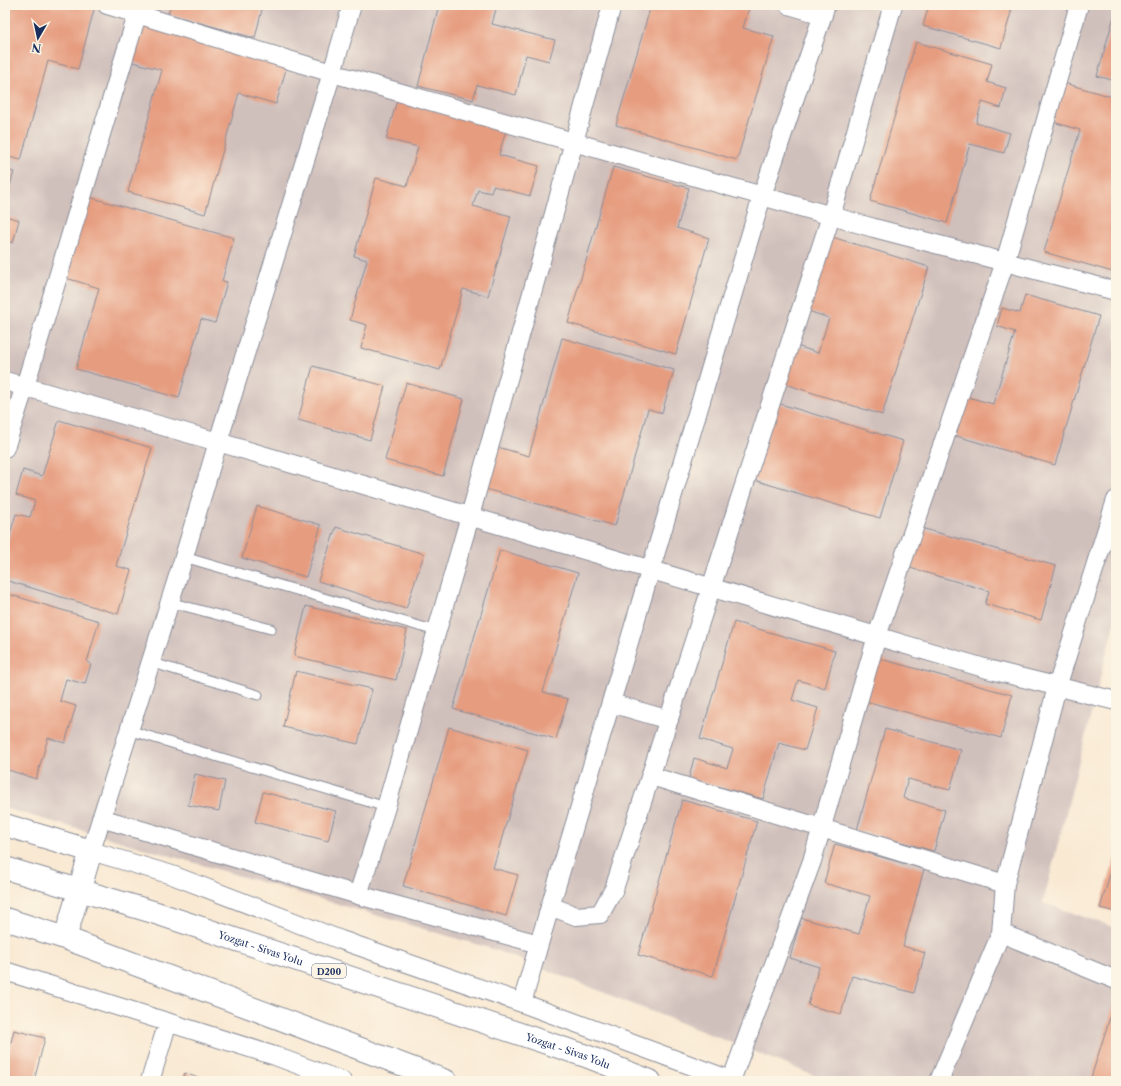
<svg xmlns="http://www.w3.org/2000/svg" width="1121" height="1086" font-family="'Libre Caslon Text',serif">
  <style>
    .industrial { fill: #d0c0bc }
    .building { fill: #e69c7f }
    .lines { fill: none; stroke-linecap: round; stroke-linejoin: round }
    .lane-casing { stroke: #8a8c98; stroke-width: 11 }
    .street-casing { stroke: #8a8c98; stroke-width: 20 }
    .secondary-casing { stroke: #8a8c98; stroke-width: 24 }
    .highway-casing { stroke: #8a8c98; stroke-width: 24 }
    .lane { stroke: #fff; stroke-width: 9 }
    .street { stroke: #fff; stroke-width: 18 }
    .secondary { stroke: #fff; stroke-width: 22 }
    .highway { stroke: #fff; stroke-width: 22 }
    .labels { text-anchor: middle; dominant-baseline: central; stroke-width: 3; stroke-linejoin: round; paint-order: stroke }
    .shield { fill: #fcf5e5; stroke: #5e6a86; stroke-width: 1 }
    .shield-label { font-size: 9px; font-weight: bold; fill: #1b2f5e }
    .street-label { font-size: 10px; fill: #1b2f5e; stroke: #fcf5e5 }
  </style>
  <rect width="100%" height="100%" fill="#fcf5e5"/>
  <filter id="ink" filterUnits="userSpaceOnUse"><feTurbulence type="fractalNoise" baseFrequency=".025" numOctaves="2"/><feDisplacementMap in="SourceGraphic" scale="8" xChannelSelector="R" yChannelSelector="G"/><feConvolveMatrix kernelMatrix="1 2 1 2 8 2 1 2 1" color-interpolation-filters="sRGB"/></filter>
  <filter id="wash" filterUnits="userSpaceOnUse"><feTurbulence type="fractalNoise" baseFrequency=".012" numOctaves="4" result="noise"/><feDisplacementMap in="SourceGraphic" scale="16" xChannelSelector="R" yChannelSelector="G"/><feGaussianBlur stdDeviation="0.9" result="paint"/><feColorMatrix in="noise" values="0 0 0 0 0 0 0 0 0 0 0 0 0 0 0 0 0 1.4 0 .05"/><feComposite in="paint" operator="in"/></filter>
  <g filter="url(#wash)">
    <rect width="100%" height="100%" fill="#f9e9d3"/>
    <path class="industrial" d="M5,5h1111v611l-73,287 73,25v153h-288l-335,-132 -488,-141z"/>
    <g id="blocks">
      <path class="building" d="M5,5h86l4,1 -17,63 -30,-8 -27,99 -16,-4z
        M171,5h92l-8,33 -87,-24z
        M439,5h58l-5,19 63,16 -6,21 -23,-6 -10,40 -39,-10 -4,15 -55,-14z
        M651,5h88l10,3 -6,20 31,8 -37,124 -121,-35z
        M929,5h84l-12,43 -78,-22z
        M1116,9v72l-19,-5z
        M140,24l147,42 -11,38 -37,-11 -34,121 -77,-22 34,-122 -33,-9z
        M916,42l76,22 -5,18 19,6 -5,20 -19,-6 -6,21 34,10 -6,20 -34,-9 -23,79 -77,-22z
        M1064,83l52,15v175l-72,-21 36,-122 -27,-8z
        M397,100l109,30 -7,25 40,11 -9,30 -37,-10 -2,7 -13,-3 -5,16 38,10 -23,80 -25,-7 -23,81 -79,-22 6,-23 -17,-5 17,-60 -13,-4 22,-78 31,8 11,-39 -32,-8z
        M613,167l76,21 -12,40 32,10 -33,116 -108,-31z
        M5,170l9,2 -9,30z
        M89,197l145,41 -12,43 5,1 -12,41 -14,-4 -22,79 -103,-29 23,-81 -33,-10z
        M5,216l14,4 -6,23 -8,-2z
        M829,236l100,31 -47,148 -100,-32 12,-38 24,8 11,-35 -24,-8z
        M1025,295l74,21 -44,149 -102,-30 11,-39 29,8 22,-72 -18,-6 5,-18 18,5z
        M562,338l112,32 -12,43 -14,-4 -33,117 -133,-38 12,-42 35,10z
        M313,366l72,20 -15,54 -72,-20z
        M406,383l58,16 -21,77 -58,-16z
        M777,403l126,38 -23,77 -126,-38z
        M59,420l93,28 -36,118 15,4 -13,44 -113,-34v-30l11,-36 14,3 5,-16 -19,-6 7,-25 19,6z
        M257,506l64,19 -15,52 -64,-19z
        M336,527l88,27 -18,55 -88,-28z
        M921,528l135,38 -15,54 -56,-16 4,-13 -79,-23z
        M500,550l78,23 -35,119 25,7 -12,40 -103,-30z
        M8,594l91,27 -12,41 4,2 -6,20 -19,-5 -6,22 16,5 -11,37 -17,-5 -12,41 -31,-10v-166z
        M306,606l101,24 -11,50 -102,-24z
        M734,622l101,29 -10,37 -27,-8 -6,20 26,8 -13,42 -26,-7 -16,56 -74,-21 5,-20 33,10 6,-19 -33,-10z
        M877,658l135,37 -11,43 -136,-37z
        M296,671l76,18 -14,55 -75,-17z
        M449,727l79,23 -35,118 25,7 -12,41 -103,-30z
        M885,729l76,21 -11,40 -42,-11 -5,19 42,12 -11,41 -77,-21z
        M195,774l30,7 -6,30 -31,-6z
        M263,792l73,19 -8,30 -73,-19z
        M682,800l75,21 -44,155 -75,-21z
        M835,844l89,25 -21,77 22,7 -11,40 -62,-17 -11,38 -33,-9 11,-38 -29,-9 11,-40 58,16 11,-38 -46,-13z
        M1116,855v57l-16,-4z
        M1116,998v83h-26z
        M14,1030l31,8 -11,43h-29v-14z
        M185,1073l21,8h-24z"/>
    </g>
  </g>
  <g filter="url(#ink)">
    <use href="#blocks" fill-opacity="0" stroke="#8a8c98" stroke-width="1"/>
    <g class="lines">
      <defs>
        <path id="lane" d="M184,557l252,74
          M169,602l102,27
          M150,662l108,33
          M128,730l258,77"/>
        <path id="street" d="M107,5l225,68 542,155 242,63
          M352,5l-20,68 -114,369 -34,115 -93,294 81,24 169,65 181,63 211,78
          M789,5l34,10
          M5,381l213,61 773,228 125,31
          M5,448l20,-62 115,-381
          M611,703l58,17
          M651,776l354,108
          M101,818l257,77 181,49
          M358,895l28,-88 84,-291 142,-511
          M550,906l26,10 24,-2 14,-25 217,-673 62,-211
          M1001,933l115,47
          M5,971l270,85 67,25
          M522,1003l17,-59 223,-748 64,-191
          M150,1081l18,-59
          M731,1081l81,-220 65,-225 128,-374 74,-257
          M939,1081l62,-148 4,-49 52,-197 59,-187"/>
        <path id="secondary" d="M5,825l86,26 -26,87"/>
        <g id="highway">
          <path id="s1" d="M5,868l148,44 433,144 64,25"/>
          <path d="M5,919l60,19 381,143"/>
        </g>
      </defs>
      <use href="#lane" class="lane-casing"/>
      <use href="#street" class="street-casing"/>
      <use href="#secondary" class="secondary-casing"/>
      <use href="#highway" class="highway-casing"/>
      <use href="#lane" class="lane"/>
      <use href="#street" class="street"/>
      <use href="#secondary" class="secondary"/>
      <use href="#highway" class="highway"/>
    </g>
  </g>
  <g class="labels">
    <rect class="shield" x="312" y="964" width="34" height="14" rx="3"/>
    <g class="shield-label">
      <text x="329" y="971">D200</text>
    </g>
    <g class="street-label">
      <text stroke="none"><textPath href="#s1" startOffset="268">Yozgat - Sivas Yolu</textPath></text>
      <text stroke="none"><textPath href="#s1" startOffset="592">Yozgat - Sivas Yolu</textPath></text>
    </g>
  </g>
  <rect width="1121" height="1086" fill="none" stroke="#fcf5e5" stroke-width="20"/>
  <g transform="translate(38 38) rotate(189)" stroke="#fcf5e5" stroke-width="3" paint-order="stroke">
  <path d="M0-3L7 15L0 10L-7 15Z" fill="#1b2f5e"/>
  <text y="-6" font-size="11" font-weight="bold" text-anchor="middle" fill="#1b2f5e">N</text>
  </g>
</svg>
